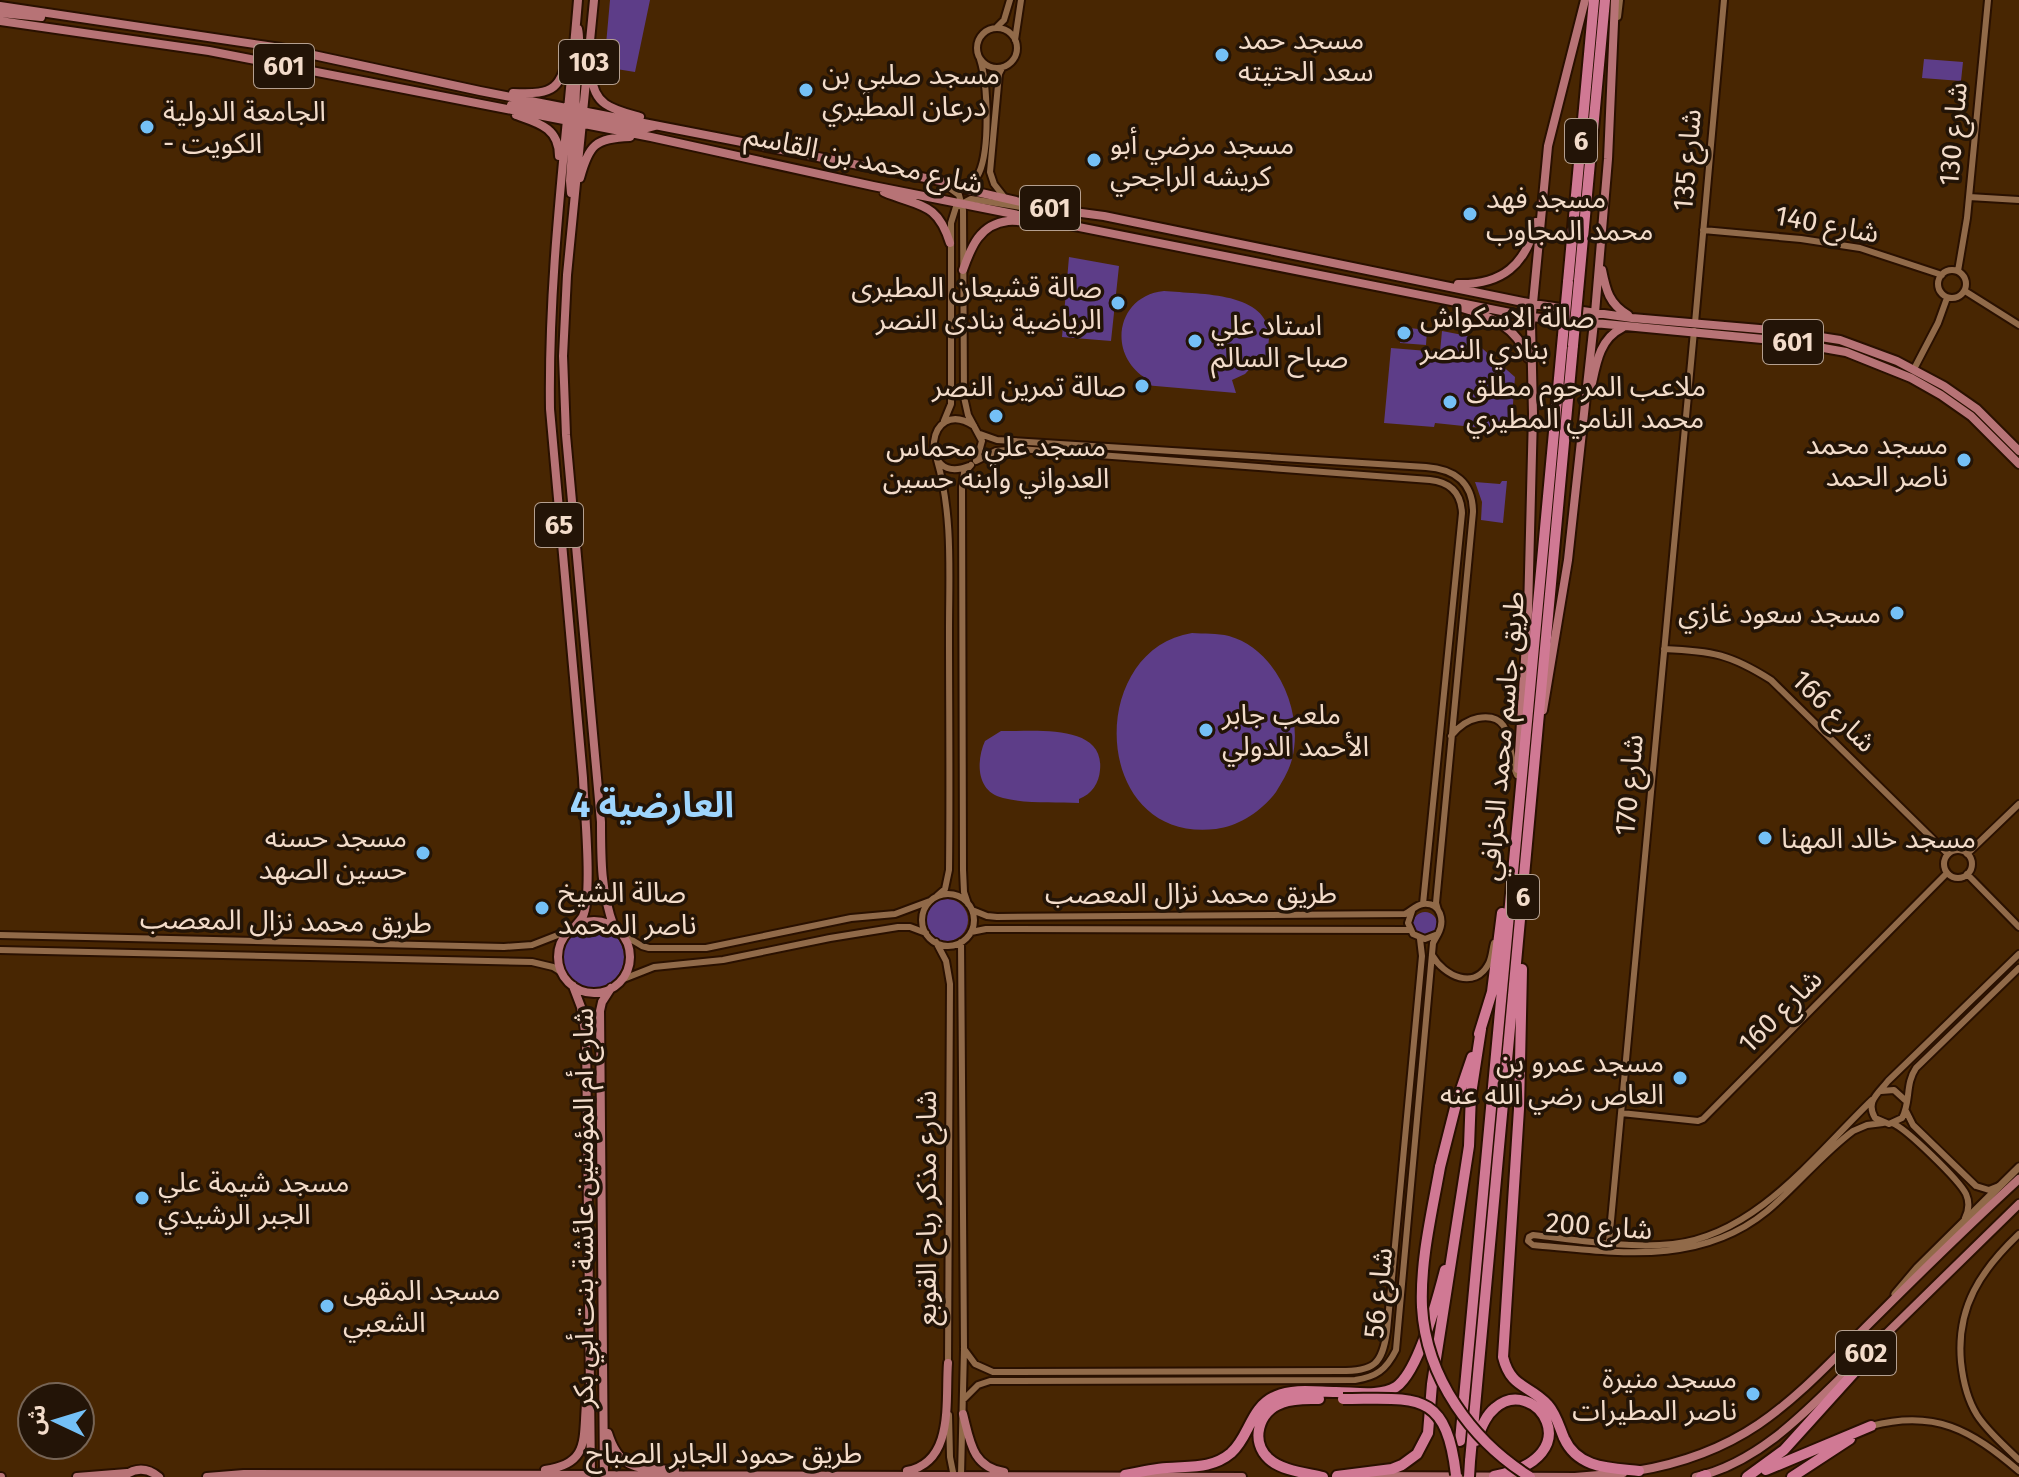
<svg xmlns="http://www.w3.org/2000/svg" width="2019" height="1477" font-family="'Fira Sans','Noto Sans Arabic',sans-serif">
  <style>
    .green { fill: #5d3d88 }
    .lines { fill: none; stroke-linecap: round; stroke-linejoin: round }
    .tertiary-casing { stroke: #291000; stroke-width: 10 }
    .secondary-casing { stroke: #291000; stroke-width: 11 }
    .primary-casing { stroke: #291000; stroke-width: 12 }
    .motorway-casing { stroke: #291000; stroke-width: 14 }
    .tertiary { stroke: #916a49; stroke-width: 6 }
    .secondary { stroke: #916a49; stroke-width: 7 }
    .primary { stroke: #b77376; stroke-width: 8 }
    .motorway { stroke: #d07994; stroke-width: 10 }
    .motorway-bridge-casing { stroke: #291000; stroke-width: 14; stroke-linecap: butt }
    .motorway-bridge { stroke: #d07994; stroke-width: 10 }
    .poi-dot { fill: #74c0f6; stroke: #231407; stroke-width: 3 }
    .labels { text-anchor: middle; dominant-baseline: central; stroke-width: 7; stroke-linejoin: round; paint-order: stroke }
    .shield { fill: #231407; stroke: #b5a090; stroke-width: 2 }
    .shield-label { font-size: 26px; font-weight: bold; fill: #f3dcca }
    .poi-label { font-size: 28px; fill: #f3dcca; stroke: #231407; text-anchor: start }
    .street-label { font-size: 28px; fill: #f3dcca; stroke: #231407 }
    .district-label { font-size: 36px; font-weight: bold; fill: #9ed5fd; stroke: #231407 }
  </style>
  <rect width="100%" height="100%" fill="#482602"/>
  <path class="green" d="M610,0h40l-15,72 -31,-5z
    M1924,59l39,3 -2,19 -39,-3z
    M1069,257l50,9 -8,75 -49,-4z
    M1164,291c44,4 128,0 99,72l-6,-2 -12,13 -13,6 4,13 -92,-8 3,-6c-40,-23 -32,-83 17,-88z
    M1401,327l26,3 -1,15 -26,-2z
    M1442,331l26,5 47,41 -4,54 -76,-8 -1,4 -50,-4 7,-75 49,4z
    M1502,481h5l-4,42 -22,-3 1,-18 -7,-20 25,2z
    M1192,633c12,1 25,0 37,3 49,14 75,77 63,123 -3,12 -10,23 -16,33 -14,19 -37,34 -60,37 -125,15 -131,-179 -24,-196z
    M1001,731c30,1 104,-9 99,39 -1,13 -8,24 -21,29v4c-24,-1 -52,1 -76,-5 -27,-6 -27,-37 -18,-57z
    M926 920a21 21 0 1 1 42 0a21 21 0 1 1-42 0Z
    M1413 924a12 12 0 1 1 24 0a12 12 0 1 1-24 0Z
    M562 957a31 31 0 1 1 62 0a31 31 0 1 1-62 0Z"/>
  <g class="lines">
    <defs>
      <path id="tertiary" d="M1618,17l2,-17
        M977 48a20 20 0 1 1 40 0a20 20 0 1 1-40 0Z
        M996,28l8,-8 6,-20
        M1015,40l6,-40
        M1002,68l-3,6 -9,98 4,12 11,14
        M944,184l15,11 4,15 1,187 4,18 14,26 -5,18
        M959,185c9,-2 16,-3 20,-12 11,-24 9,-89 1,-114
        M1969,197l50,3
        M1703,230l98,9 59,9 82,27
        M1938 284a14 14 0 1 1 28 0a14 14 0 1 1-28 0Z
        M1958,271l9,-53 21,-218
        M1965,291l54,34
        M1695,323l29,-323
        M1914,369l24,-46 9,-25
        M944,421l7,-17v-181l5,-16 15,-8 50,8 11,-1
        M980,434l17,6 429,27c28,2 47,15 47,45l-37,391 2,7
        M976,461l20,-10 23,-2 411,31c20,2 31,13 32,33l-39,391
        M969,466c-52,21 -43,-72 5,-40
        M1664,649c48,2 66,5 107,31l177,174
        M1451,736c7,-9 16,-16 27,-18 39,-7 28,36 39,57
        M1944 864a14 14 0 1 1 28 0a14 14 0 1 1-28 0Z
        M1967,854l52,-50
        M1967,874l52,53
        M922 920a26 26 0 1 1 52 0a26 26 0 1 1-52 0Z
        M937,896l8,-7 4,-19c1,-80 0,-160 0,-240 0,-57 4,-115 -12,-170
        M968,904l-4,-12 -1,-22 -1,-383 2,-14 7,-8
        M972,910l15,6 10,1 408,-3c6,-3 11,-9 18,-10 18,-2 22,17 15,30l-13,5 -12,-5 -5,-11 4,-12
        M971,932l15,-3 424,1
        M622,934l20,12 7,2h57l145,-30 44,-4 35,-13
        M0,935l504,12 28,-2 36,-14
        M936,942l10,19 4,23 -2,380
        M0,950l532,12 21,5 8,5
        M2019,954l-131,127c-9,12 -23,20 -13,37l14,6 13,-6c9,-16 3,-34 14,-50l103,-100
        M1432,955c12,21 43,36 57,8 3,-6 3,-13 5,-20
        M621,980l33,-13 69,-7 107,-22 68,-11h12l16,6
        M1881,1091l13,-1 11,10
        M1872,1100c-56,54 -116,135 -199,144 -43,5 -96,-4 -140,-9l-4,2 -1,4 5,4c81,7 166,22 234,-34 30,-25 54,-56 86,-80l14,-6 16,-2
        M1906,1111l7,14 63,61 13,4 10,-4
        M1621,1113l77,8 5,-2 244,-246
        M1892,1123c14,5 67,57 74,71 4,9 3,16 -1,24
        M2019,1234c-38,36 -63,73 -58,128 2,19 6,37 16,53 11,17 28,31 42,45
        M1609,1242l85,-911
        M964,1349l11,15 18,8 347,-1c34,0 42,-6 47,-40l35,-375 -2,-17
        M963,1400l15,-15 12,-4 365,-1c21,-3 31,-10 41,-30l37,-407 5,-9
        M949,1415l1,42 4,20
        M1871,1426c64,-17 100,4 148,45
        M959,1477l2,-2 3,-126 -3,-407"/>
      <path id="secondary" d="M1895,1294l22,-26 102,-101"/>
      <path id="primary" d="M594,0l-27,275 -4,81 3,79 35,387c0,38 0,70 13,105
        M0,6l281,42 199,43 461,90 27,9 83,19 53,7 429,88 99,14 150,13 58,9 57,21 47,25 33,23 42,42
        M0,13l41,4
        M0,21l209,30 442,86 222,49 658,131 253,24 62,11 65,26 30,17 30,21 48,48
        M578,29c6,25 -11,79 4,96
        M261,56l21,2 2,-6 -3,-4
        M592,76c1,30 23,34 48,41
        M513,93c43,2 47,-4 57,-45
        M511,105l50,8h12
        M516,115c23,8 43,13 43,41
        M578,117l66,12 11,-3
        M580,178c9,-33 15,-40 50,-41
        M884,192c35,15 53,9 66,51
        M571,193l-1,-12 4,-62
        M963,270c8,-23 17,-46 45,-49 11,-1 21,2 32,1
        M1602,270c4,20 7,34 26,45
        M1458,284c44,1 68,-19 78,-62
        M1462,308c29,8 55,19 66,50
        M1591,388c5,-23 8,-49 31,-60
        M1543,710l25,-150 27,-247 13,-154 7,-159
        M1518,769l10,-157 5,-198 -2,-90 17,-178 37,-146
        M558 957a36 36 0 1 1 72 0a36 36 0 1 1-72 0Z
        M576,925c1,-1 7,-8 7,-9 10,-22 1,-111 0,-138l-33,-369c-2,-137 17,-273 28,-409
        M573,986l8,21 5,30 5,440
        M1883,1337l136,-133
        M963,1414c7,27 9,53 41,58
        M608,1433c12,39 32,35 67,37
        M545,1470c44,-6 38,-30 41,-66
        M907,1471c48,-9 38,-71 41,-108
        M1636,1471c117,-19 162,-77 242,-156 46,-46 93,-92 141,-136
        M124,1476c12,-9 24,-8 35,1
        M604,1476l-4,-465 2,-9 9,-14
        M1368,1476l207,1 48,-4
        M0,1477h1
        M77,1477l50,-4
        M207,1477l37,-3 998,3
        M1696,1477c67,-15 118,-74 166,-120"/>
      <path id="motorway" d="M1579,281l26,-281
        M1568,282l26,-282
        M1522,969l-3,140 -16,248c8,32 26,27 45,48 8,9 11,21 16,33 14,31 46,30 75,33
        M1479,1034l13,-42 10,-79
        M1440,1167l16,-63 16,-47
        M1319,1399c-12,0 -25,-1 -37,4 -24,8 -32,39 -13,56 13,12 38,14 54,18
        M1460,1441l102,-1095
        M1476,1441c5,-12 9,-25 19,-33 39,-35 99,49 -1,68
        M1470,1461l103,-1116
        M1766,1470l105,-44
        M1125,1475c14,-3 28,-6 42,-7 23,-2 45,1 64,-15 19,-17 19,-46 45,-57 18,-8 41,-4 60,-4 18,0 44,5 60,-5 23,-16 42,-90 49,-117
        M1337,1476l55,-7 10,-4 15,-11 11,-21 4,-49 37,-238 2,-52 10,-65
        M1701,1477l5,-2
        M1747,1477l37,-27 85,-94 16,-21
        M1792,1477l58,-38"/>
    </defs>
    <use href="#tertiary" class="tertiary-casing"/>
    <use href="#secondary" class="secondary-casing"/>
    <use href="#primary" class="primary-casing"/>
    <use href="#motorway" class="motorway-casing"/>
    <use href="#tertiary" class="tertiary"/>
    <use href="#secondary" class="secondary"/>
    <use href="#primary" class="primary"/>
    <use href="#motorway" class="motorway"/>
    <defs>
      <path id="motorway-bridge" d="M1573,345l6,-64
        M1562,346l6,-64
        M1440,1167c-8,45 -20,94 -18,140 4,71 50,134 108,170
        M1343,1399c73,0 103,-10 113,76
        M1469,1477l1,-16"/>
    </defs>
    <use href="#motorway-bridge" class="motorway-bridge-casing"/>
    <use href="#motorway-bridge" class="motorway-bridge"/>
  </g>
  <g class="poi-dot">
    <circle cx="1222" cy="55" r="8"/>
    <circle cx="806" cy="90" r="8"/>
    <circle cx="147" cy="127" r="8"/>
    <circle cx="1094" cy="160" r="8"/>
    <circle cx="1470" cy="214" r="8"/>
    <circle cx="1118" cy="303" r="8"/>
    <circle cx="1404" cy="333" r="8"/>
    <circle cx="1195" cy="341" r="8"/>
    <circle cx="1142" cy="386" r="8"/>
    <circle cx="1450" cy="402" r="8"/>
    <circle cx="996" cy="416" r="8"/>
    <circle cx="1964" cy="460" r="8"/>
    <circle cx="1897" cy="613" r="8"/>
    <circle cx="1206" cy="730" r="8"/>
    <circle cx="1765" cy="838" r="8"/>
    <circle cx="423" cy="853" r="8"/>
    <circle cx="542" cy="908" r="8"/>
    <circle cx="1680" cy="1078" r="8"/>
    <circle cx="142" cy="1198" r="8"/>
    <circle cx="327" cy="1306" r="8"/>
    <circle cx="1753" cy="1394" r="8"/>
  </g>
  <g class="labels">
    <g class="shield">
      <rect x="559" y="40" width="60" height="44" rx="6"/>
      <rect x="254" y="44" width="60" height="44" rx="6"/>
      <rect x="1565" y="119" width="32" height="44" rx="6"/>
      <rect x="1020" y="186" width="60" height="44" rx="6"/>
      <rect x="1763" y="320" width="60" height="44" rx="6"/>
      <rect x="535" y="503" width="48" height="44" rx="6"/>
      <rect x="1507" y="875" width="32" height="44" rx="6"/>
      <rect x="1836" y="1331" width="60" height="44" rx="6"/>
    </g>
    <g class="shield-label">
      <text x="589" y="62">103</text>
      <text x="284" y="66">601</text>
      <text x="1581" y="141">6</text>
      <text x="1050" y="208">601</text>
      <text x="1793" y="342">601</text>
      <text x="559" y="525">65</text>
      <text x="1523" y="897">6</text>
      <text x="1866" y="1353">602</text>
    </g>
    <g class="poi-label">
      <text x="1238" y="39">مسجد حمد<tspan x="1238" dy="32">سعد الحتيته</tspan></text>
      <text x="822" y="74">مسجد صلبي بن<tspan x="822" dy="32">درعان المطيري</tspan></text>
      <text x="163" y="111">الجامعة الدولية<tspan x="163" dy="32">- الكويت</tspan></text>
      <text x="1110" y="144">مسجد مرضي أبو<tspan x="1110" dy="32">كريشه الراجحي</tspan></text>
      <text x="1486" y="198">مسجد فهد<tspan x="1486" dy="32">محمد المجاوب</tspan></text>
      <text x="1102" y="287" text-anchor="end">صالة قشيعان المطيرى<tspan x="1102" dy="32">الرياضية بنادى النصر</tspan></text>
      <text x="1420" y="317">صالة الاسكواش<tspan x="1420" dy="32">بنادي النصر</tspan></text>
      <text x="1211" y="325">استاد علي<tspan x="1211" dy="32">صباح السالم</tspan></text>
      <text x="1126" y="386" text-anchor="end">صالة تمرين النصر</text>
      <text x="1466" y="386">ملاعب المرحوم مطلق<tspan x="1466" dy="32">محمد النامي المطيري</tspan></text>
      <text x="1948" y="444" text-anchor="end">مسجد محمد<tspan x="1948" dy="32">ناصر الحمد</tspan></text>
      <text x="996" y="446" text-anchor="middle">مسجد علي محماس<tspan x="996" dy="32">العدواني وابنه حسين</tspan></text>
      <text x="1881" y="613" text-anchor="end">مسجد سعود غازي</text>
      <text x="1222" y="714">ملعب جابر<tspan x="1222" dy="32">الأحمد الدولي</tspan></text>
      <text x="407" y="837" text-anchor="end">مسجد حسنه<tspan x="407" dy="32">حسين الصهد</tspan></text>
      <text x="1781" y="838">مسجد خالد المهنا</text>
      <text x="558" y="892">صالة الشيخ<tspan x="558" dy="32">ناصر المحمد</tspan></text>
      <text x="1664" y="1062" text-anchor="end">مسجد عمرو بن<tspan x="1664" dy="32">العاص رضي الله عنه</tspan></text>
      <text x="158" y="1182">مسجد شيمة علي<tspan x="158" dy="32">الجبر الرشيدي</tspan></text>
      <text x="343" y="1290">مسجد المقهى<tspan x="343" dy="32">الشعبي</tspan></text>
      <text x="1737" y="1378" text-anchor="end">مسجد منيرة<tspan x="1737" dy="32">ناصر المطيرات</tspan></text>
    </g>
    <g class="street-label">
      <text transform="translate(1953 134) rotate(-85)">شارع 130</text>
      <text transform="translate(864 159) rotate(12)">شارع محمد بن القاسم</text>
      <text transform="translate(1687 160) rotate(-85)">شارع 135</text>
      <text transform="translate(1827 224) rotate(10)">شارع 140</text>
      <text transform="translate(1834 711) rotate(44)">شارع 166</text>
      <text transform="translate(1502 736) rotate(-85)">طريق جاسم محمد الخرافي</text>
      <text transform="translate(1629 785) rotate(-85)">شارع 170</text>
      <text x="1191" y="893">طريق محمد نزال المعصب</text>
      <text transform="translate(286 921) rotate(1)">طريق محمد نزال المعصب</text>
      <text transform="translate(1780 1011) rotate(-45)">شارع 160</text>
      <text transform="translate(583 1208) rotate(-90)">شارع أم المؤمنين عائشة بنت أبي بكر</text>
      <text transform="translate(926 1208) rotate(-90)">شارع مذكر رباح القوبع</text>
      <text transform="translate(1599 1226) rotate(4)">شارع 200</text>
      <text transform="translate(1378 1293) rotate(-84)">شارع 56</text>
      <text x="724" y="1453">طريق حمود الجابر الصباح</text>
    </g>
    <g class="district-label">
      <text x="652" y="805">العارضية 4</text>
    </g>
  </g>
  <g transform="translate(56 1421) rotate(274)"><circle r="38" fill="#231407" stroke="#766455" stroke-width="2"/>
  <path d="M0-6L14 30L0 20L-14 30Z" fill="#74c0f6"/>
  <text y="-12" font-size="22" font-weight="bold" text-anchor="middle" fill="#f3dcca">ش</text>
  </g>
</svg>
